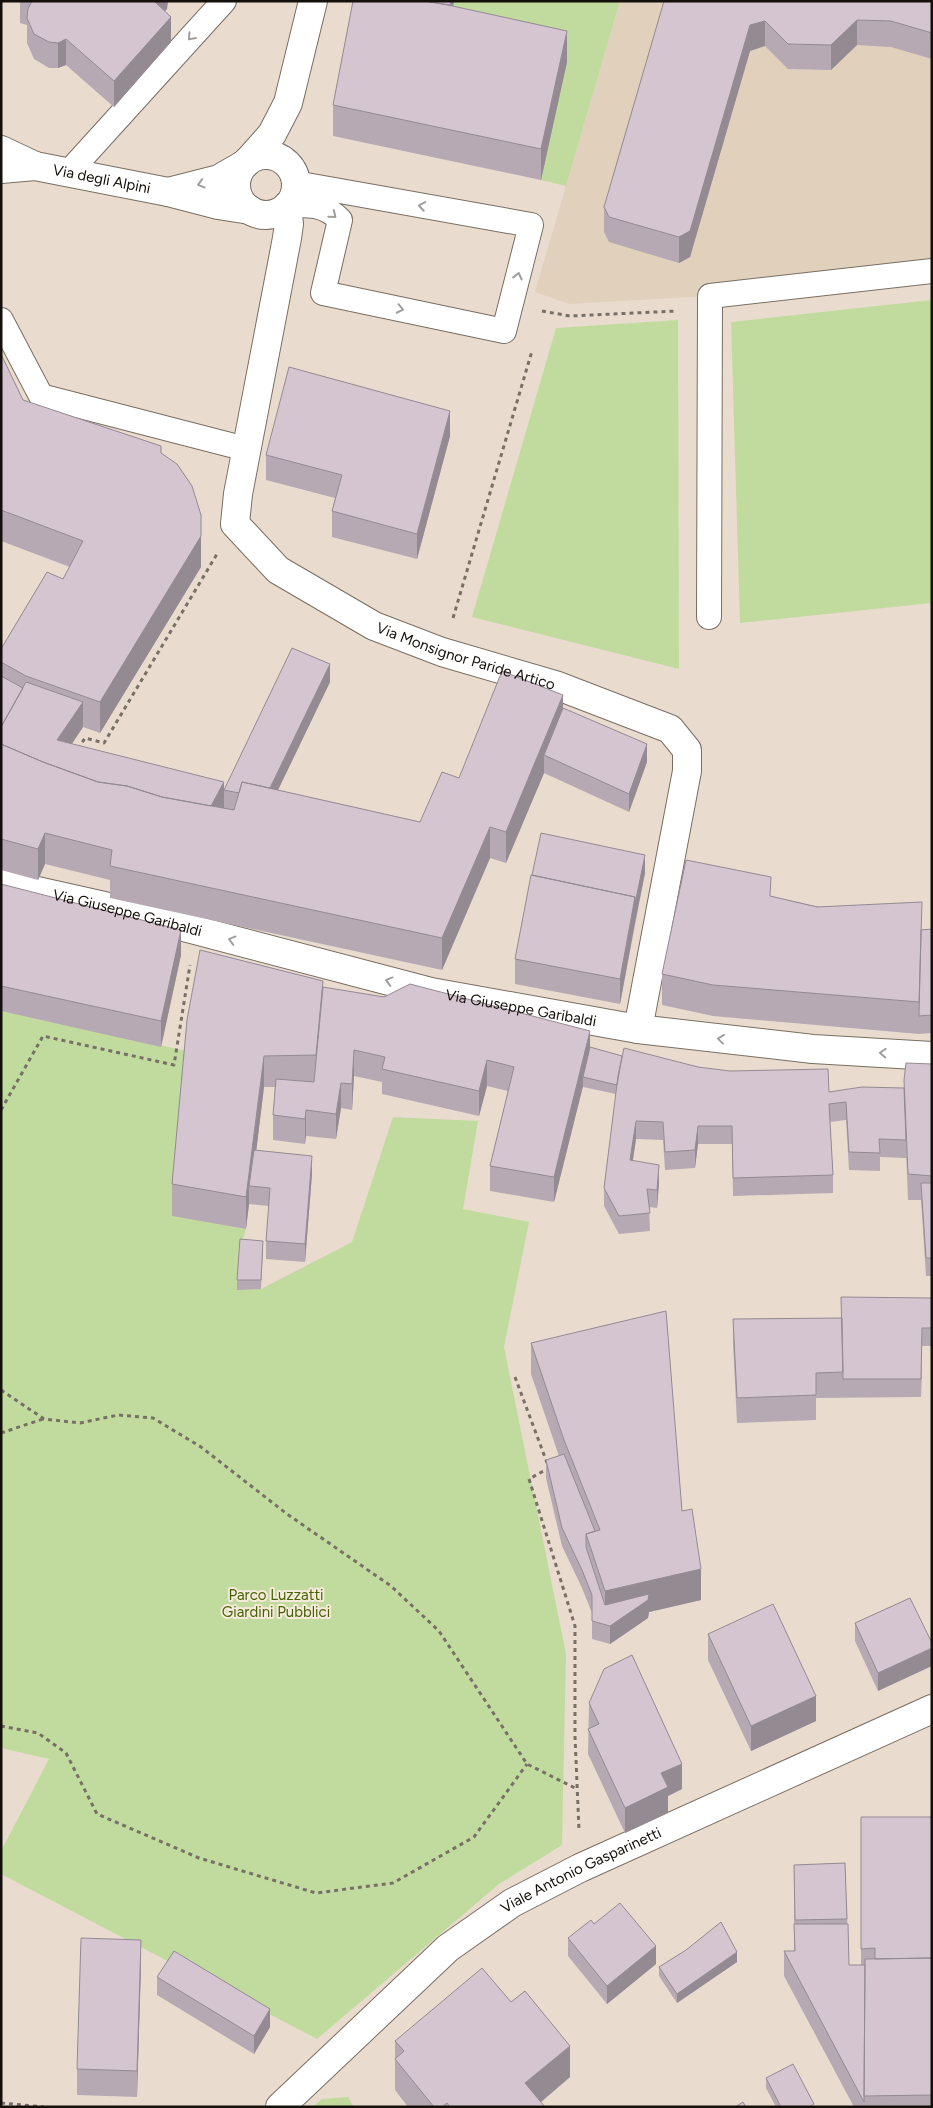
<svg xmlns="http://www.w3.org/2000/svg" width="933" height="2108" font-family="Figtree,sans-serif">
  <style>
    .built { fill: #e1d0bc }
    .green { fill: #c1db9e }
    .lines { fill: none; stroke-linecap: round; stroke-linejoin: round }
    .lane-casing { stroke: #796e62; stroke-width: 26 }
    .street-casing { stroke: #796e62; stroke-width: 30 }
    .secondary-casing { stroke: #796e62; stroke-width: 30 }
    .path { stroke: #787067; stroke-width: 3; stroke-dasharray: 4 4; stroke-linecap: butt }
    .lane { stroke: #fff; stroke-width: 24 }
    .street { stroke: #fff; stroke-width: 28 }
    .secondary { stroke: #fff; stroke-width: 28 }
    .wall { fill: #b6a9b3 }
    .shaded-wall { fill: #948a92 }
    .building { fill: #d4c5d0; stroke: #948a92 }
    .oneway { stroke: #a19f9d }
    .labels { text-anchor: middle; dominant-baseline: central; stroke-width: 4; stroke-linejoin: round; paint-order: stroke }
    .street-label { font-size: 15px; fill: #130f0a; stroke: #f6eadc }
    .park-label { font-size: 15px; fill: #466304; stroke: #f6eadc }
  </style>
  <rect width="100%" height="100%" fill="#e9dccf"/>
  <path class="built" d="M620,1h312v270l-222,25 -141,8 -34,-12z"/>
  <path class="green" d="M454,1h166l-54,185 -25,-6 -93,-144z
    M932,300v303l-192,20 -9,-301z
    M678,320l1,349 -207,-52 84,-289z
    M1,1011l186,40 -15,164 74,14 -6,19 -2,41h23l91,-47 41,-125 85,4 -15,88 66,13 -25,125 62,307 -4,191 -63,39 -182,155 -316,-165v-23l48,-92 -48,-11z
    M348,2097l6,10h-42l10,-8z"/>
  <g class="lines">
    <defs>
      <path id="lane" d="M68,173l156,-172
        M287,206c21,-2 38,-2 53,14l-17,73 181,38 27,-106 -236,-42
        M1,320l40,76 205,53
        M709,617l1,-321 222,-25"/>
      <g id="street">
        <path d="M1,150l34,16 -34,3"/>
        <circle cx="266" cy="185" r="30"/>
        <path d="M248,161l24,-27 16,-31 25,-102"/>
        <path d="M245,164l-26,15 -51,13 50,13 32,5"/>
        <path id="s1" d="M35,166l133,26"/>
        <path id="s2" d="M287,206l2,18 -2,14 -49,256 -3,30 43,46 96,56 68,26 116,34 112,43 17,21v21l-49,258"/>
        <path id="s3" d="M280,2107l168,-159 64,-45 68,-35 352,-159"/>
      </g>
      <g id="secondary">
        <path id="s4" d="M1,883l103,23 327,86 207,37 175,20 119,7"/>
      </g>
    </defs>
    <use href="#lane" class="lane-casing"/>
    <use href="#street" class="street-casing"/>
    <use href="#secondary" class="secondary-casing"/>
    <path class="path" d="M542,311l28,5 107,-5
      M453,618l79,-267
      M78,749l7,-11 19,5 113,-189
      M1,1110l42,-74 131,29 16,-100
      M515,1377l34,91 -20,11 46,147v110l4,94
      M1,1390l43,29 36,4 38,-8 35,3 48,29 86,67 104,72 48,45 88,133 50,25
      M1,1433l42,-14
      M1,1726l37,7 28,20 31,61 102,44 117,35 77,-10 81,-46 53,-73
      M1,2103l43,4"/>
    <use href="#lane" class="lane"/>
    <use href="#street" class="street"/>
    <use href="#secondary" class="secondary"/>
  </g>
  <path class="wall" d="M20,1h148l-1,8 -2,2 6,31 -57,65 -48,-42 -8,3h-9l-15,-9 -7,-16v-18l-7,-2z
    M353,1h101l-1,5 114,56 -26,118 -208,-44v-31z
    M664,1h268v58l-41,-12 -34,-2 -26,25 -43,-1 -23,-23 -15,5 -60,206 -11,6 -70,-21 -5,-10v-25z
    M1,354l22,46 138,53 40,62v52l-101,166 -17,-6 -11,17 152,46 106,-108 -52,108 142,32 39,-44 104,-70 84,54 -18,50 -85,-39 -38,90 -16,-5 -48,112 -332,-72v-18l-65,-16 -7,16 -37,-10v-221l62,-70 7,-12 -69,-26z
    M450,436l-33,123 -85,-22v-26l3,-13 -69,-18v-25z
    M645,873l-25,131 -105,-20v-25l17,-84z
    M1,884l180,71 -20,92 -160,-36z
    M771,896l151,34 10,-1v104l-13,1 -206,-18 -51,-11v-31z
    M323,987l267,60 32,9 76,11 131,25 75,-4 28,-24v212h-6l-5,-76h-13l-2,-51v9l-26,-1v14l-31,-1 -3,-50 -16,2 3,53v18l-100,3 -1,-52h-34l-3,24 -30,2 -2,-30 -27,-1 -3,21 26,23 -2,25 -8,-1 1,24 -31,3 -15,-28v-18l12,-94 -33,-7v-1l-29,116 -64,-11v-25l18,-75 -21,-5 -8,30 -97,-22v-12l-28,-6 -2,34 -11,-2 -5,31 -30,-3 -1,8 -32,-4v-25l2,-28h-11l-8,64 56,23 -7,88 -39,-3v-18l3,-35 -20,-2 -3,25 -74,-13v-32l15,-164z
    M263,1250l-2,39 -24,1v-10z
    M932,1298v48h-10l-1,51 -105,1v22l-79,3 -4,-79v-25l108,-1z
    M531,1343l151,168 19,89 -52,12 -1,6 -38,26 -18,-5v-26l-10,-25 -20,-42 -16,-68v-18l13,-4 -28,-82z
    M910,1598l-32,93 -23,-50v-18z
    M708,1634l108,87 -65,30 -43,-91z
    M589,1703l93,86 -14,7v17l-43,20 -37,-79z
    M861,1817h71v290h-78l-70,-131v-25h10v-86l51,-2 4,102h12z
    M594,1924l62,40 -49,40 -39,-48v-18z
    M737,1962l-60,41 -18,-27v-9z
    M141,1965l-4,132 -60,-2v-26z
    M157,1977l113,50 -16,27 -97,-59z
    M395,2041l175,36 -29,25 4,5h-137l-13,-17z
    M766,2078l48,29h-38l-10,-19z"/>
  <path class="shaded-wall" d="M157,1h11l-1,8 -15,15v-18z
    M451,1h3l-6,35z
    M171,17v25l-57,65v-26z
    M857,20v25l-26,25v-25z
    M765,21v25l-15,5 -60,206 -11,6v-26l71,-212z
    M567,31v31l-26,118v-31z
    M66,39v26l-8,3v-25z
    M450,411v25l-33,123v-25z
    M201,536v31l-101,166v-31z
    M330,664v18l-65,135v-18z
    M563,695v31l-19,29v18l-38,90v-31z
    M83,702v25l-26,39v-26z
    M647,744v18l-18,50v-18z
    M224,782v26l-16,29v-26z
    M490,827v31l-48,112v-32z
    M45,833v31l-7,16v-31z
    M645,855v18l-10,49v-18z
    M635,897v25l-15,82v-25z
    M181,930v25l-20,92v-26z
    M590,1031v26l-7,20v9l-29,116v-25z
    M354,1050v26l-2,34v-26z
    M264,1056v31l-12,99h-3v18l-3,25v-32z
    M487,1060v26l-8,30v-25z
    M341,1083v25l-5,31v-25z
    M306,1110v26l-1,8v-25z
    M636,1121v18l-6,39v-18z
    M698,1126v18l-3,24v-18z
    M312,1156v18l-7,88v-18z
    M659,1165v18l-2,25v-18z
    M922,1328v18l-1,51v-18z
    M701,1569v31l-52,12 -1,6 -38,26v-18l-5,-3v-32z
    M932,1648v18l-54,25v-18z
    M816,1696v25l-65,30v-25z
    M682,1764v25l-14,7v17l-43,20v-25l36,-35z
    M141,1940v25l-4,132v-26z
    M656,1946v18l-49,40v-18z
    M737,1952v10l-60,41v-9z
    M270,2009v18l-16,27v-18z
    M570,2046v31l-35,30 -10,-24z"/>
  <path class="building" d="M32,1h122l17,16 -57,64 -48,-42 -8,4 -9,-1 -15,-8 -7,-16 1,-9z
    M353,1h71l24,4 119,26 -26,118 -208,-44z
    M424,1h27l-1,4z
    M664,1h268v32l-41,-12 -34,-1 -26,25 -43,-1 -23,-23 -15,4 -60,206 -11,6 -70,-20 -5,-10z
    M1,354l22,46 138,46v7l16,11 15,22 9,29v21l-101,166 -74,-26 -25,-14v-13l46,-77 16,7 20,-38 -82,-31z
    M289,367l161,44 -33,123 -85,-23 10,-36 -76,-20z
    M292,648l38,16 -60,124 -28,-6 -3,11 -15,-3z
    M502,671l61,24 -57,137 -16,-5 -48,111 -332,-72 2,-16 -67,-17 -7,16 -37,-10v-95l42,18 55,20 29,4 35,11 72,13 8,-28 178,40 22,-50 17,6z
    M1,676l22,12 -22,39z
    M26,682l57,20 -26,38 167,42 -13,24 -49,-9 -35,-11 -29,-4 -55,-20 -42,-18v-17z
    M563,708l84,36 -18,50 -85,-39z
    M541,833l104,22 -10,49v-7l-103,-22z
    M686,860l85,17 -1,19 47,11 105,-5 -3,100 -206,-17 -51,-11z
    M531,875l104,22 -15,82 -105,-20z
    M1,884l180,46 -20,91 -160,-35z
    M932,929v86l-13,1 2,-86z
    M200,950l123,31 -7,74 -52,1 -18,141 -74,-13 15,-164z
    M410,984l180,47 -36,146 -64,-11 24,-99 -27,-7 -8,31 -97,-22 3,-12 -31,-7 -2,34 -11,-1 -5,31 -30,-4 -1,9 -32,-4 3,-36 38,3 9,-95 61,10z
    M590,1047l32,9 -5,29 -34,-8z
    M624,1048l74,19 32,4 98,-2 1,23 33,-5 42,1 2,52 -27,-1 1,14 -31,-1 -3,-50 -17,2 4,71 -100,3 -1,-52h-34l-3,24 -30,2 -2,-30 -27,-1 -6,39 29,5 -2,25 -10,-1 3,24 -31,3 -15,-28 14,-112z
    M906,1063l26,1v112l-24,-2 -4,-94z
    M254,1150l58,6 -7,88 -39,-3 4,-53 -21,-2z
    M921,1183h11v75h-6z
    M240,1239l23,2 -2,39h-24z
    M841,1297l91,1v30h-10l-1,51h-78z
    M666,1311l16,200 10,-2 9,60 -96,22 -19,-57 14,-4 -36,-90 -33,-97z
    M842,1318l1,54 -27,1v22l-79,3 -4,-79z
    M564,1454l31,77 -9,3v13l19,58 44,-11 -1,6 -38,26 -18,-5v-26l-10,-25 -20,-42 -16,-68z
    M910,1598l22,45v5l-54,25 -23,-50z
    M773,1604l43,92 -65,30 -43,-92z
    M632,1655l50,109 -21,9 7,14 -43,21 -37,-79 11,-5 -10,-21 15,-34z
    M861,1817h71v141l-57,1v-11l-14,1z
    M845,1863l2,56 -52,1 -1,-55z
    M620,1903l36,43 -49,40 -39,-48 23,-18 3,4z
    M721,1922l16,30 -60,42 -18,-27 27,-17z
    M794,1924h54l1,41h16l-1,137 -80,-151h11z
    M81,1938l60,2 -4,131 -60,-2z
    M174,1951l96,58 -16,27 -97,-59z
    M932,1958v137l-68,1 1,-137z
    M482,1968l29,34 14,-11 45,55 -45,37 20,24h-95l-3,-4 -5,4h-8l-39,-48 9,-8 -9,-10z
    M793,2064l21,40 -5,3h-28l-15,-29z
    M743,2102l3,5h-11z"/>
  <defs><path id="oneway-chevron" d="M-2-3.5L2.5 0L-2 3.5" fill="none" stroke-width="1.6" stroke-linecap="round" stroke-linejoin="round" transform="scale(1.25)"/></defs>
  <g class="oneway">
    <use href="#oneway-chevron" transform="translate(191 37) rotate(132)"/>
    <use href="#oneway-chevron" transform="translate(201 184) rotate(164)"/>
    <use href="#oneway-chevron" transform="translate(422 206) rotate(-170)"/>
    <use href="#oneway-chevron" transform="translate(333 215) rotate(39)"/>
    <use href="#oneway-chevron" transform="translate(518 276) rotate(-76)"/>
    <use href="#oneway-chevron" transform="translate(400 309) rotate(12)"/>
    <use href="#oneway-chevron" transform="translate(232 940) rotate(-165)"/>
    <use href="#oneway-chevron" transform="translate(389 981) rotate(-165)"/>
    <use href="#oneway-chevron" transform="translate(721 1039) rotate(-173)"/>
    <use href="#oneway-chevron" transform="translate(883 1053) rotate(-177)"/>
  </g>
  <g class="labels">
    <g class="street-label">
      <text stroke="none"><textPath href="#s1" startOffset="68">Via degli Alpini</textPath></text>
      <text stroke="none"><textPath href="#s2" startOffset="594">Via Monsignor Paride Artico</textPath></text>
      <text stroke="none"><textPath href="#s4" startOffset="130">Via Giuseppe Garibaldi</textPath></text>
      <text stroke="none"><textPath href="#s4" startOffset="535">Via Giuseppe Garibaldi</textPath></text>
      <text stroke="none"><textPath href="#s3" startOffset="386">Viale Antonio Gasparinetti</textPath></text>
    </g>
    <g class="park-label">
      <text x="276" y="1595">Parco Luzzatti<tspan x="276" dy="17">Giardini Pubblici</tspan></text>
    </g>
  </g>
  <rect width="933" height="2108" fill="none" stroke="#130f0a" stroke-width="5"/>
</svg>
